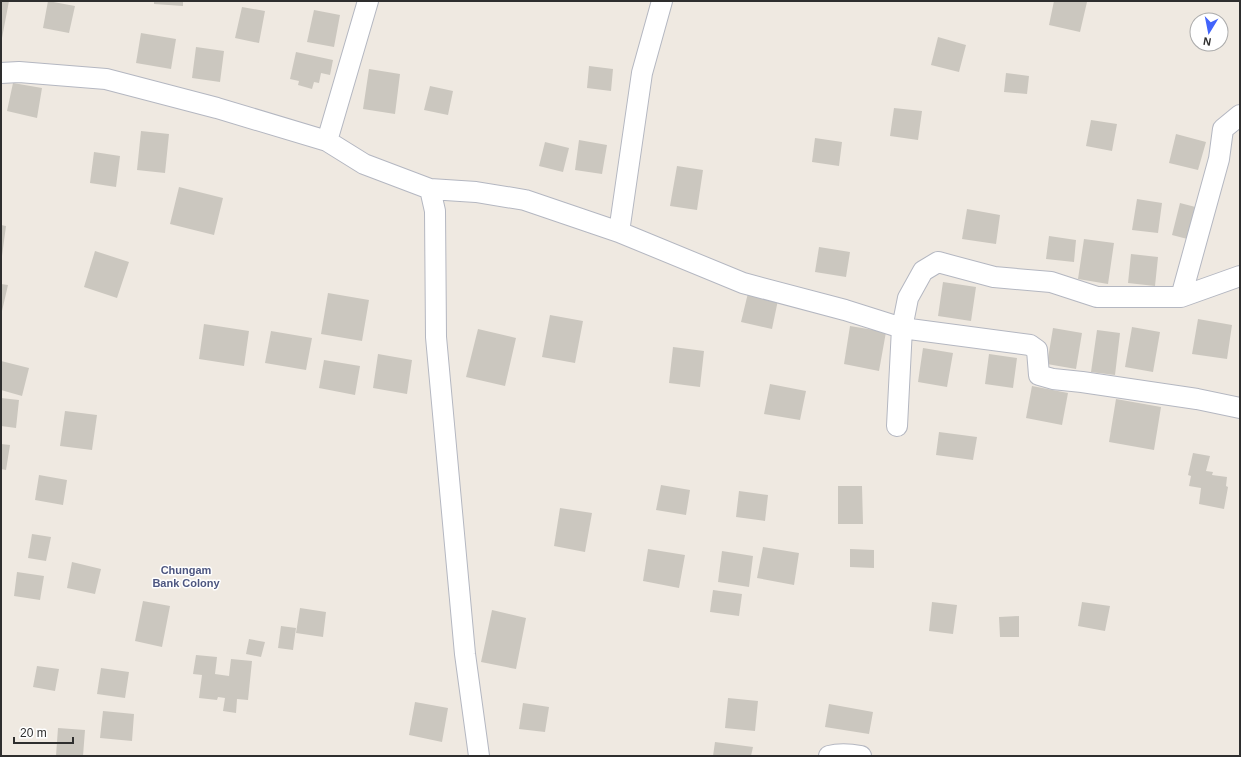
<svg xmlns="http://www.w3.org/2000/svg" width="1241" height="757" font-family="Arial,sans-serif">
  <style>
    .building { fill: #cbc7bf }
    .lines { fill: none; stroke-linecap: round; stroke-linejoin: round }
    .street-casing { stroke: #b4b7c1; stroke-width: 22 }
    .street { stroke: #fff; stroke-width: 20 }
    .labels { text-anchor: middle; dominant-baseline: central; stroke-width: 3; stroke-linejoin: round; paint-order: stroke }
    .neighbourhood-label { font-size: 11px; font-weight: bold; fill: #4d5680; stroke: #fff }
  </style>
  <rect width="100%" height="100%" fill="#efe9e1"/>
  <path class="building" d="M1,1h8l-7,37 -1,-1z
    M48,1l27,5 -6,27 -26,-5z
    M154,1h29v5l-29,-2z
    M1054,1l33,1 -7,30 -31,-7z
    M242,7l23,4 -6,32 -24,-5z
    M314,10l26,5 -6,32 -27,-5z
    M141,33l35,6 -5,30 -35,-6z
    M938,37l28,8 -7,27 -28,-7z
    M196,47l28,4 -4,31 -28,-4z
    M296,52l37,8 -3,15 -9,-2 -2,10 -5,-1 -2,7 -14,-4 1,-4 -9,-2z
    M589,66l24,3 -2,22 -24,-3z
    M369,69l31,5 -5,40 -32,-5z
    M1006,73l23,3 -2,18 -23,-2z
    M13,83l29,5 -5,30 -30,-7z
    M430,86l23,5 -5,24 -24,-5z
    M894,108l28,3 -4,29 -28,-4z
    M1091,120l26,4 -5,27 -26,-5z
    M141,131l28,3 -4,39 -28,-3z
    M1176,134l30,8 -8,28 -29,-7z
    M815,138l27,4 -3,24 -27,-4z
    M579,140l28,5 -5,29 -27,-4z
    M545,142l24,6 -6,24 -24,-6z
    M94,152l26,4 -4,31 -26,-4z
    M677,166l26,4 -6,40 -27,-4z
    M179,187l44,11 -9,37 -44,-11z
    M1137,199l25,4 -4,30 -26,-3z
    M1180,203l27,7 -8,32 -27,-7z
    M967,209l33,6 -4,29 -34,-5z
    M1,225l5,1 -4,30h-1z
    M1049,236l27,4 -2,22 -28,-3z
    M1084,239l30,4 -6,41 -30,-5z
    M819,247l31,5 -4,25 -31,-5z
    M95,251l34,11 -12,36 -33,-11z
    M1131,254l27,3 -3,29 -27,-3z
    M943,282l33,5 -5,34 -33,-5z
    M1,284l7,1 -6,26h-1z
    M328,293l41,7 -7,41 -41,-7z
    M748,293l30,7 -6,29 -31,-7z
    M550,315l33,6 -8,42 -33,-6z
    M1198,319l34,6 -5,34 -35,-5z
    M204,324l45,7 -5,35 -45,-7z
    M850,326l36,6 -7,39 -35,-7z
    M1132,327l28,5 -7,40 -28,-5z
    M1053,328l29,5 -6,36 -29,-5z
    M478,329l38,9 -11,48 -39,-9z
    M1097,330l23,3 -5,42 -24,-3z
    M271,331l41,7 -6,32 -41,-7z
    M673,347l31,4 -4,36 -31,-4z
    M923,348l30,5 -6,34 -29,-5z
    M378,354l34,6 -5,34 -34,-6z
    M989,354l28,4 -4,30 -28,-4z
    M324,360l36,6 -5,29 -36,-7z
    M1,361l28,7 -7,28 -21,-6z
    M770,384l36,7 -6,29 -36,-6z
    M1032,386l36,7 -6,32 -36,-7z
    M1,398l18,2 -3,28 -15,-2z
    M1116,399l45,8 -7,43 -45,-8z
    M65,411l32,4 -5,35 -32,-4z
    M939,432l38,5 -4,23 -37,-5z
    M1,444l9,1 -4,25 -5,-1z
    M1193,453l17,3 -4,15 7,1 -1,3 15,2 -1,9 2,1 -4,22 -25,-5 2,-16 -12,-2 2,-10 -3,-1z
    M39,475l28,5 -4,25 -28,-5z
    M661,485l29,5 -4,25 -30,-5z
    M838,486h24l1,38h-25z
    M739,491l29,4 -3,26 -29,-4z
    M560,508l32,5 -7,39 -31,-6z
    M32,534l19,3 -5,24 -18,-3z
    M763,547l36,6 -5,32 -37,-7z
    M648,549l37,6 -6,33 -36,-7z
    M850,549l24,1v18l-24,-1z
    M722,551l31,5 -4,31 -31,-5z
    M72,562l29,7 -6,25 -28,-6z
    M17,572l27,4 -4,24 -26,-4z
    M713,590l29,4 -3,22 -29,-4z
    M143,601l27,5 -8,41 -27,-6z
    M932,602l25,3 -4,29 -24,-3z
    M1082,602l28,4 -5,25 -27,-5z
    M300,608l26,4 -3,25 -27,-4z
    M492,610l34,8 -10,51 -35,-7z
    M1019,616v21h-19l-1,-20z
    M281,626l15,2 -3,22 -15,-2z
    M249,639l16,3 -4,15 -15,-3z
    M196,655l21,2 -2,17 14,2 2,-17 21,2 -4,39 -11,-1 -1,14 -13,-2 2,-13 -7,-1 -1,3 -18,-2 3,-23 -9,-1z
    M37,666l22,3 -4,22 -22,-4z
    M101,668l28,4 -4,26 -28,-4z
    M728,698l30,3 -3,30 -30,-3z
    M415,702l33,6 -6,34 -33,-7z
    M523,703l26,4 -4,25 -26,-3z
    M829,704l44,8 -4,22 -44,-7z
    M103,711l31,3 -2,27 -32,-3z
    M58,728l27,2 -2,26h-27z
    M715,742l38,5 -2,9h-38z"/>
  <g class="lines">
    <defs>
      <path id="street" d="M1,73l18,-1 87,7 111,29 110,33 37,23 66,25 5,22 1,126 29,317 14,102
        M327,141l41,-140
        M430,189l46,3 49,8 94,32 124,51 102,27 57,18 128,17 7,5 2,25 14,4 29,3 115,17 43,9
        M619,232l23,-159 20,-72
        M1181,297l38,-138 4,-30 17,-14
        M897,426l5,-98 6,-30 15,-27 15,-9 56,15 57,5 46,15h84l59,-21
        M829,756c11,-3 21,-2 32,0"/>
    </defs>
    <use href="#street" class="street-casing"/>
    <use href="#street" class="street"/>
  </g>
  <g class="labels">
    <g class="neighbourhood-label">
      <text x="186" y="570">Chungam<tspan x="186" dy="13">Bank Colony</tspan></text>
    </g>
  </g>
  <rect width="1241" height="757" fill="none" stroke="#2e2e2e" stroke-width="4"/>
  <g transform="translate(1209 32) rotate(190)"><circle r="19" fill="#ffffff" stroke="#ababab"/>
  <path d="M0-3L7 15L0 10L-7 15Z" fill="#4264fb"/>
  <text y="-6" font-size="11" font-weight="bold" text-anchor="middle" fill="#2e2e2e">N</text>
  </g>
  <path d="M14 737v6h59v-6" fill="none" stroke="#2e2e2e" stroke-width="2"/>
  <text x="20" y="737" font-size="12" fill="#2e2e2e" stroke="#ffffff" stroke-width="3" paint-order="stroke">20 m</text>
</svg>
